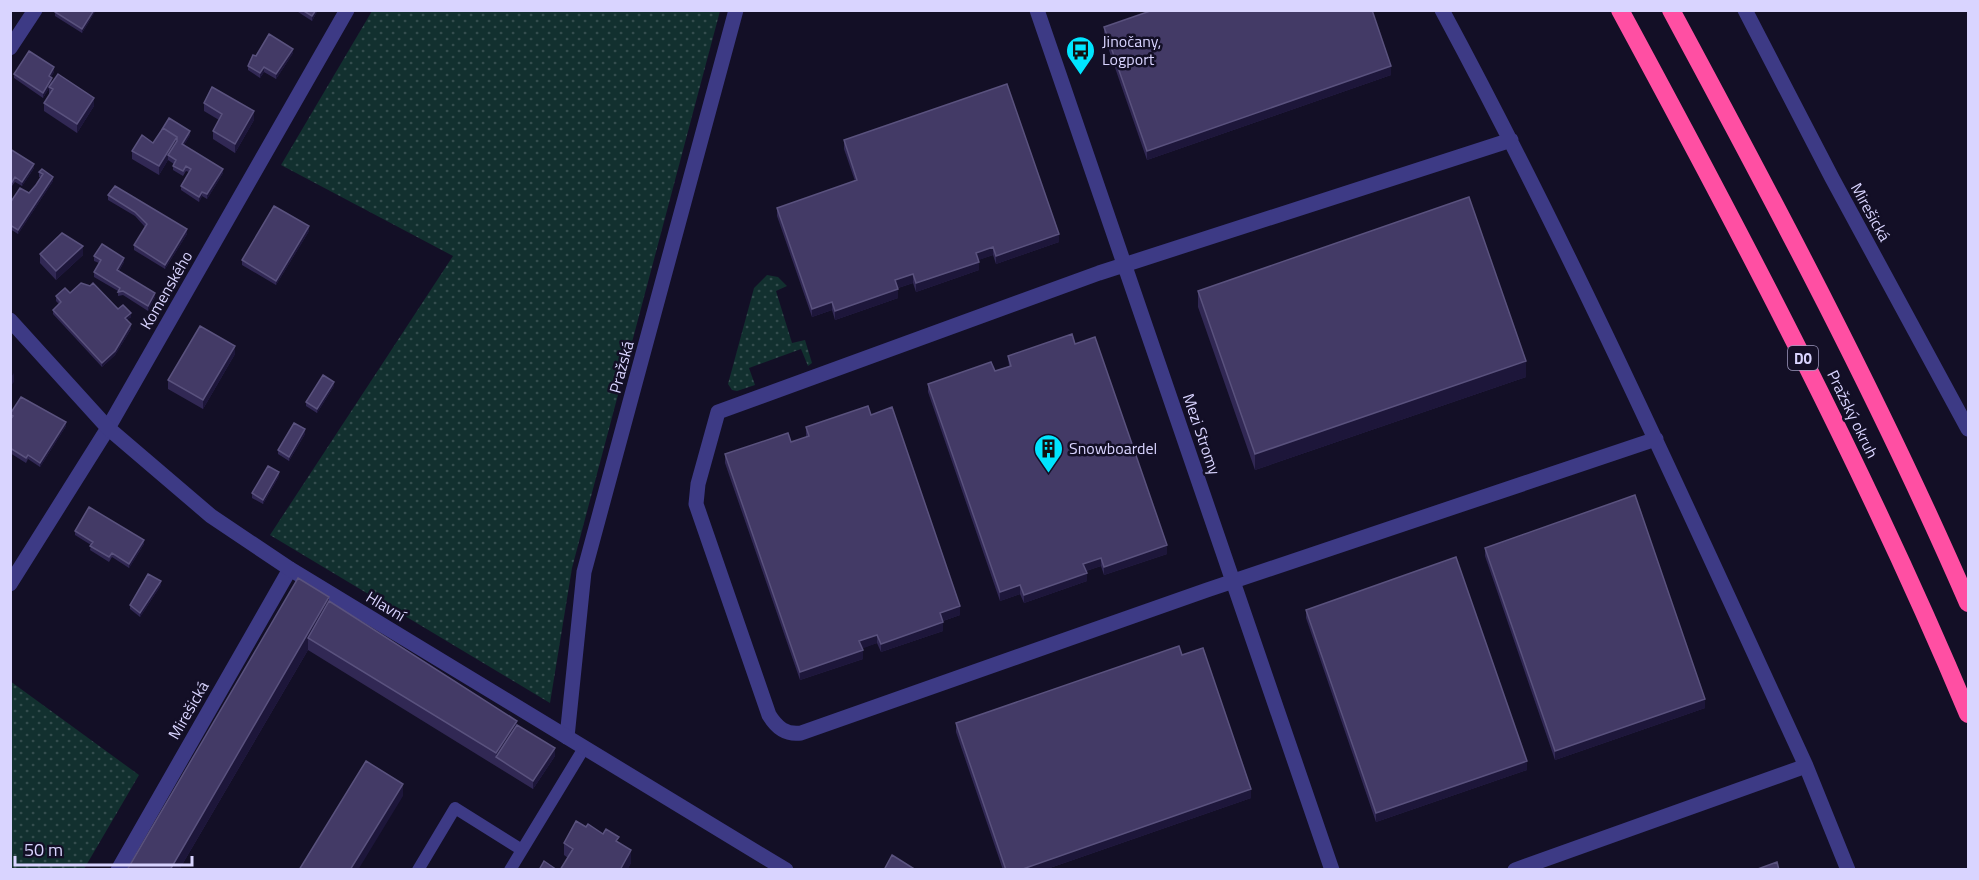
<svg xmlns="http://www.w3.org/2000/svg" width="1979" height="880" font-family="'Titillium Web',sans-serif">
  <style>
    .grass { fill: url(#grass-dots) }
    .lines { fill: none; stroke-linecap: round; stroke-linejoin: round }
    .service { stroke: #3d3a85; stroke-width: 12 }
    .minor { stroke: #3d3a85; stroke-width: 15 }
    .tertiary { stroke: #3d3a85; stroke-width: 15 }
    .motorway { stroke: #ff4fa3; stroke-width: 18 }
    .wall { fill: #312854 }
    .shaded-wall { fill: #1d163a }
    .building { fill: #433a66; stroke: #5a527e; stroke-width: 1.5 }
    .labels { text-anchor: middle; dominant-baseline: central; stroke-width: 5; stroke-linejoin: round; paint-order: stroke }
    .shield { fill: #130f26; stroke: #9e99be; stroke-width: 1.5 }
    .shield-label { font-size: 15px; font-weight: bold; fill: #d9d4ff }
    .poi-label { font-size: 16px; fill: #d9d4ff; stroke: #130f26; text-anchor: start }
    .street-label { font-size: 16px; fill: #d9d4ff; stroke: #130f26 }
  </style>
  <defs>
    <pattern id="grass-dots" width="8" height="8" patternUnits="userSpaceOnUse" patternTransform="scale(1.5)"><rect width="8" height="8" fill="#12302f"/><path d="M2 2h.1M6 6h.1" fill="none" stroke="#344d4e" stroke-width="1.8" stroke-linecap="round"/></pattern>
  </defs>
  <rect width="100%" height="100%" fill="#130f26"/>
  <path class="grass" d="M372,11h348l-148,557 -22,135 -280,-168 183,-279 -172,-91z
    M767,275l11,2 9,9 -11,5 16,52 13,-3 7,23 -4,3 -7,-17 -52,19 6,17 -18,6 -5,-1 -4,-6 26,-96z
    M10,681l129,94 -55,94h-73z"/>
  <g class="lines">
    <path class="service" d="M418,870l37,-62 67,42
      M510,870l74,-122"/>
    <path class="minor" d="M1037,10l295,860
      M1442,10c133,247 247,502 364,756
      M1745,10l87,168 136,251
      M10,48l25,-38
      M1511,140l-412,133 -381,139 -20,72 -2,20 73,211c8,13 17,20 32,18l406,-143 449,-151
      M10,584l98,-156 239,-418
      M567,737l17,-165 152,-562
      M118,870l172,-301
      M1515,870l291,-104 42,104"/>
    <path class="tertiary" d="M10,320l98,108 103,88 79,53 496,301"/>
    <path class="motorway" d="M1620,10c125,231 247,463 348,704
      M1671,10c105,195 209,390 297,593"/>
  </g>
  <path class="wall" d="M96,10l-14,23 -27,-17v-4z
    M295,10h23l-6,11z
    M1104,27l287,48 -244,85 -43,-124z
    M293,53l-17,26 -12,-7 -4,6 -12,-8v-4l8,-10z
    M54,72l-3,5 1,4 42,25 -17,27 -33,-22v-8l5,-8v-7l-6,10 -29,-20v-4z
    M204,103l50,17 -19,33 -22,-14v-8l6,-11 -15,-9z
    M190,135l-6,10 39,28 -16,26 -5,-3 -3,6 -18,-12v-4l8,-14 -3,-1 -3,5 -10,-6v-4l1,-2 -6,-4 -9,15 -27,-16v-8z
    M844,140l215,102 -63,22 -3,-9 -15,5 1,10 -63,22 -3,-9 -15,5v10l-63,22 -3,-10 -20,7 -35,-101v-8l78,-27 -11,-32z
    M10,149l24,19 -12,18 -7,-4 -3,4 -2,-1z
    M39,172l14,9 -35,53 -8,-5v-26l19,-10 12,-16h-2z
    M108,195l79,39 -22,35 -31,-19v-5l11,-18 -10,-11 -27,-16z
    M309,231l-33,54 -34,-20v-5z
    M40,254l43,1 -27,25 -16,-17z
    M94,256l30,6 -5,9 36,26 -7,14 -25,-16 -5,1v-5l-24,-14v-5l5,-9 -5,-2z
    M1198,291l328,86 -271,93 -57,-163z
    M70,293l48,16 13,8 -4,3 4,9 -16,26 -13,12 -49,-53v-4l6,-6 -3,-3v-5z
    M1075,344l92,210 -63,21 -3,-9 -15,5 1,10 -63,22 -4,-9 -20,7 -72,-209v-8l67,-13 14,-5 -1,-10z
    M235,354l-32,55 -35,-20v-9z
    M334,386l-17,27 -11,-7v-4z
    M10,414l56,12 -26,41 -12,-8 -2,4 -16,-10z
    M871,415l89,200 -17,6v10l-62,21 -4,-9 -15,5 1,11 -63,21 -75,-217v-9l66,-12 15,-5v-10z
    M305,434l-16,27 -11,-7v-4z
    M279,476l-16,28 -11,-6v-5z
    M75,531l69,13 -15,24 -17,-11 -3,5 -19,-12 1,-5 -16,-10z
    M1485,548l220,160 -150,52 -70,-204z
    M161,585l-21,32 -10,-8v-4z
    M329,601l188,124 38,31 -22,33 -225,-139 -129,220h-52z
    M1306,610l221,160 -151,52 -70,-204z
    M1182,655l69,143 -207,72h-41l-47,-138v-9z
    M586,827l33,16 12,20 -4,7h-67l8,-12 -4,-3v-12z"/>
  <path class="shaded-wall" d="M94,10h2l-14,23v-4z
    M316,10h2l-6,11v-5z
    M293,49v4l-17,26v-5z
    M1391,66v9l-244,85v-9z
    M54,67v5l-5,9v-5z
    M264,67v5l-4,6v-5z
    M52,78v5l-9,15v-5z
    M94,98v8l-17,27v-9z
    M254,111v9l-19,33v-9z
    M190,131v4l-8,14v-5z
    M177,137v8l-9,10v5l-9,15v-9z
    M34,164v4l-12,18v-4z
    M223,169v4l-16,26v-5z
    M53,177v4l-35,53v-4z
    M202,192v4l-3,6v-5z
    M309,226v5l-33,54v-4z
    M187,229v5l-22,35v-4z
    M1059,234v8l-63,22v-8z
    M83,246v9l-27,25v-9z
    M993,247v8l-17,6v-8z
    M124,258v4l-7,12v-4z
    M979,262v8l-63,22v-9z
    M913,274v9l-18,6v-9z
    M898,289v9l-63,22v-9z
    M155,293v4l-7,14v-5z
    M832,302v8l-20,7v-8z
    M131,313v4l-6,5v-4z
    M131,324v5l-16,26 -13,12v-4z
    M235,346v8l-32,55v-9z
    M1526,361v16l-271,93v-16z
    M14,373v9l-4,5v-9z
    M334,382v4l-17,27v-4z
    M66,422v4l-26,41v-4z
    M305,429v5l-16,27v-4z
    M279,472v4l-16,28v-4z
    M144,540v4l-15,24v-4z
    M1167,545v9l-63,21v-8z
    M1101,558v8l-18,6v-8z
    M1087,573v8l-63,22v-8z
    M161,581v4l-21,32v-4z
    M1020,585v9l-20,7v-9z
    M329,597v16l-21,25v12l-129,220h-9z
    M960,606v9l-20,7v-9z
    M943,622v9l-62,21v-8z
    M877,635v8l-18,7v-9z
    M863,650v9l-63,21v-8z
    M1705,699v9l-150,52v-9z
    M517,721v12l-21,24v-4z
    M555,748v8l-22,33v-8z
    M1527,761v9l-151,52v-9z
    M403,784v12l-45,74h-8z
    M1251,789v9l-207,72h-24z
    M631,850v13l-4,7h-7z"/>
  <path class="building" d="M56,10h38l-12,19 -27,-17z
    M302,10h14l-4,6z
    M1153,10h219l19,56 -244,85 -43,-124z
    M269,34l24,15 -17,25 -12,-7 -4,6 -12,-7 5,-11 3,1z
    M29,51l25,16 -5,9 3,2 -9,15 -29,-19z
    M58,74l36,24 -17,26 -33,-21 9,-14 -4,-2z
    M1007,84l52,150 -63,22 -3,-9 -17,6 3,9 -63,21 -3,-9 -18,6 3,9 -63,22 -3,-9 -20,7 -35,-101 80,-28 -13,-40z
    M212,87l42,24 -19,33 -22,-13 9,-17 -18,-11z
    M169,118l21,13 -8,13 41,25 -16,25 -5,-2 -3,5 -18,-11 10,-17 -5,-3 -3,5 -10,-5 3,-6 -8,-5 9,-14v-4l-14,-9 -2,3z
    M163,128l14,9 -18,29 -27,-15 10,-16 11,8z
    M10,149l24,15 -12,18 -7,-5 -3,5 -2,-1z
    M42,169l11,8 -35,53 -8,-5v-22l10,-15 9,5 7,-8 7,-11 -4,-2z
    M115,186l72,43 -22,36 -31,-20 13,-21 -12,-12 -27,-17z
    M1469,197l57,164 -271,93 -57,-163z
    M274,206l35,20 -33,55 -34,-21z
    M62,233l21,13 -27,25 -16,-17z
    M102,244l22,14 -7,12 38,23 -7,13 -25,-15 -5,1 2,-4 -26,-16 7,-12 -7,-4z
    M81,283l9,3 3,-3 25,26 5,-4 8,8 -6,5 6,6 -16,27 -13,12 -49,-53 8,-8 -5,-6 9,-8 5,5z
    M200,326l35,20 -32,54 -35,-20z
    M1072,334l3,10 20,-7 72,208 -63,22 -3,-9 -18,6 4,9 -63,22 -4,-10 -20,7 -72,-208 63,-22 4,9 16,-5 -3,-10z
    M323,375l11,7 -17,27 -11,-7z
    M21,397l45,25 -26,41 -12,-8 -2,3 -16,-10v-28l3,-4 -3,-2z
    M868,406l3,9 21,-8 68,199 -20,7 3,9 -62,22 -4,-9 -18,6 4,9 -63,22 -75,-218 63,-21 3,9 18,-6 -3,-9z
    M294,423l11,6 -16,28 -11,-7z
    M268,466l11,6 -16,28 -11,-7z
    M1635,495l70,204 -150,52 -70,-203z
    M89,507l55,33 -15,24 -17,-11 -3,4 -19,-11 3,-4 -18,-11z
    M1456,557l71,204 -151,52 -70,-203z
    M148,574l13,7 -21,32 -10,-8z
    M298,578l31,19 -159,273h-43z
    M329,601l188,120 -21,32 -188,-115z
    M1179,646l3,9 21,-7 48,141 -231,81h-14l-50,-147z
    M517,725l38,23 -22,33 -37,-24z
    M366,761l37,23 -53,86h-51z
    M576,821l10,6 2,-3 15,10 3,-5 13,8 -3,4 15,9 -11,20h-60l13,-21 -9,-6z
    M892,855l24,15h-32z
    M544,861l13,9h-18z
    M1777,862l2,8h-24z"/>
  <defs>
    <symbol id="bus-pin" viewBox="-11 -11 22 30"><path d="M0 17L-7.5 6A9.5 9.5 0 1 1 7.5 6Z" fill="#00e5ff" stroke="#130f26"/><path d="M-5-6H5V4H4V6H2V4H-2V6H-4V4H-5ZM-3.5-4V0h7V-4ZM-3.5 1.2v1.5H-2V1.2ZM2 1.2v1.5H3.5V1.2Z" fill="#111"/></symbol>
    <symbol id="building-pin" viewBox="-11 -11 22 30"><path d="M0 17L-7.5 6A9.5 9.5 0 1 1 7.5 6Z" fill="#00e5ff" stroke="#130f26"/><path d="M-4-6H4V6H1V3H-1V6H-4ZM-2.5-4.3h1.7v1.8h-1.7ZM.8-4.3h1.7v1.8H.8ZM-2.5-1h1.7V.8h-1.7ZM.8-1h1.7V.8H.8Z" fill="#111"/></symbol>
  </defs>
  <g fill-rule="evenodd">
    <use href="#bus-pin" x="1064" y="34" width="33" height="45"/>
    <use href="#building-pin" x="1032" y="432" width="33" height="45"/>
  </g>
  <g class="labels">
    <rect class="shield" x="1788" y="346" width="30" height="24" rx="4.5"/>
    <g class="shield-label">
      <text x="1803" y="358">D0</text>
    </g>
    <g class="poi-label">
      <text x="1102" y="41">Jinočany,<tspan x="1102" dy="18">Logport</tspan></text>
      <text x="1069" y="448">Snowboardel</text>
    </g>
    <g class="street-label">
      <text transform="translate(1871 212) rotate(61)">Mirešická</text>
      <text transform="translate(166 290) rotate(-60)">Komenského</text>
      <text transform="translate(621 367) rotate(-75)">Pražská</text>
      <text transform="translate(1853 414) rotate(64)">Pražský okruh</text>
      <text transform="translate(1202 434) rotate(71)">Mezi Stromy</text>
      <text transform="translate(386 606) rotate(31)">Hlavní</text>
      <text transform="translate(188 710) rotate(-60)">Mirešická</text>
    </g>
  </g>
  <rect width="1979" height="880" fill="none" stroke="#d9d4ff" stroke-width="24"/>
  <path d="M15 856v9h177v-9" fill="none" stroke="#d9d4ff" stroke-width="3"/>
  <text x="24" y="856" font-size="18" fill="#d9d4ff" stroke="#130f26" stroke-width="4.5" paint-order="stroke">50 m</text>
</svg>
